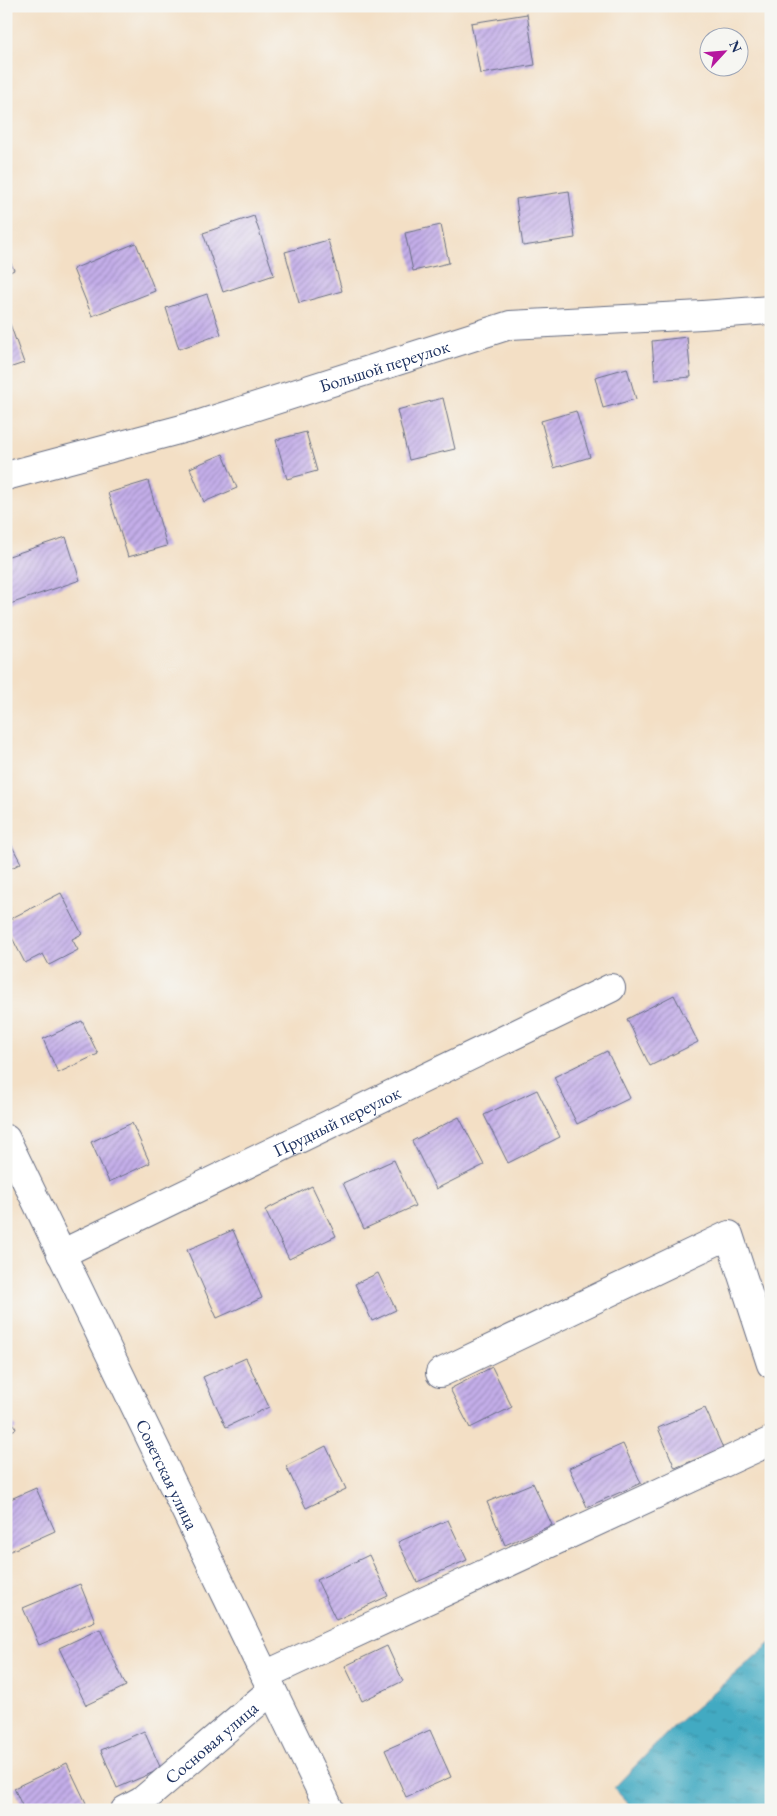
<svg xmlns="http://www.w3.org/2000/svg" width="777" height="1816" font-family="'EB Garamond',serif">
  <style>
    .water { fill: url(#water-ripples); stroke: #2e6c90 }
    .building { fill: url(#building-hatch) }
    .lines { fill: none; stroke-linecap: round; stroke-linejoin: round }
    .minor-casing { stroke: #676d82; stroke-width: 30 }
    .minor { stroke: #fff; stroke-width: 28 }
    .labels { text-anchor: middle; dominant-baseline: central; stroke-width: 4; stroke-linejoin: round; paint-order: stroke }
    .street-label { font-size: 18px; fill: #1b2f5e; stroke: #f6f6f2 }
  </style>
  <defs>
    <pattern id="water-ripples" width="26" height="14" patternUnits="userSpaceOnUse" patternTransform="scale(1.25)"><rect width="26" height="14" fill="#42aac2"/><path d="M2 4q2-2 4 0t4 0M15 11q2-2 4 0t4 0" fill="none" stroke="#368ba1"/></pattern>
    <pattern id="building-hatch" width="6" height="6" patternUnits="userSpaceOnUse" patternTransform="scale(1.25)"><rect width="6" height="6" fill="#c4aee9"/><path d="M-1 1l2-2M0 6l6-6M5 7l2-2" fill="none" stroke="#9e8ec0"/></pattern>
  </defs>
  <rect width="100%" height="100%" fill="#f6f6f2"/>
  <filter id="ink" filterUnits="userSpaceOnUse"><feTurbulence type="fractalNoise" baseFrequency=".02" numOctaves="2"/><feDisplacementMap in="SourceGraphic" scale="10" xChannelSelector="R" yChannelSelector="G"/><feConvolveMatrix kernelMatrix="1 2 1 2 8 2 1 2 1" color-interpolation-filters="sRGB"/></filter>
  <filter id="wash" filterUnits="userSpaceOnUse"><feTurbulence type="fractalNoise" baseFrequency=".0096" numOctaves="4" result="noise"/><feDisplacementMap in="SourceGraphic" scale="20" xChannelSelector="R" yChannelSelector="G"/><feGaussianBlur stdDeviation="1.12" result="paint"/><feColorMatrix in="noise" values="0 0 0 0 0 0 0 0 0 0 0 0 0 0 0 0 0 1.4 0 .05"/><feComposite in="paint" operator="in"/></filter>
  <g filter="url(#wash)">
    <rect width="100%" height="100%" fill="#f3dfc5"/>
    <path class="water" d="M771,1643v167h-137l-20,-22 58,-60z"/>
    <g id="blocks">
      <path class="building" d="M527,14l8,51 -55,9 -9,-51z
        M569,191l6,47 -52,8 -7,-47z
        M254,216l20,59 -51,17 -20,-59z
        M441,225l8,38 -36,8 -8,-38z
        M328,240l14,51 -43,12 -14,-51z
        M136,243l19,48 -63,25 -19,-47z
        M6,253l8,17 -8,4z
        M207,294l14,40 -42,15 -13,-41z
        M10,324l14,39 -18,6v-44z
        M687,337l4,40 -36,3 -3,-39z
        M627,368l9,31 -33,9 -8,-31z
        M443,398l12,51 -46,11 -12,-50z
        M576,411l14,46 -36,11 -13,-47z
        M306,432l11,39 -30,8 -11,-39z
        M223,454l14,34 -33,14 -14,-34z
        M148,481l19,65 -39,11 -20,-64z
        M66,537l14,43 -70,24 -4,-10v-37z
        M6,835l15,28 -15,8z
        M61,893l21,41 -10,5 6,11 -29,15 -6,-11 -18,9 -19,-37v-5z
        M674,995l24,47 -48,24 -23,-47z
        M82,1021l16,33 -40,19 -15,-34z
        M607,1051l23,47 -53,26 -23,-47z
        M537,1090l23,47 -52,26 -24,-48z
        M459,1117l25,48 -48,24 -24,-48z
        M132,1123l18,40 -41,19 -18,-40z
        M394,1160l21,46 -51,23 -21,-46z
        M312,1186l24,50 -47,23 -24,-49z
        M233,1230l29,68 -45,20 -30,-68z
        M378,1273l18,37 -24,11 -17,-37z
        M246,1358l23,49 -43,20 -23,-50z
        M492,1367l20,40 -42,21 -20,-39z
        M6,1408l10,21 -10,4z
        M705,1408l18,40 -48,20 -17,-40z
        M623,1444l18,39 -54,24 -18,-39z
        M326,1446l20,43 -40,19 -20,-42z
        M533,1483l19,42 -47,20 -18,-43z
        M36,1488l19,43 -49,22v-52z
        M448,1520l19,40 -50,22 -19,-40z
        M369,1555l19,41 -52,24 -19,-40z
        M80,1584l15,37 -56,24 -16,-37z
        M100,1629l26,57 -40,19 -27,-57z
        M387,1646l16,35 -41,20 -17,-35z
        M430,1730l21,47 -45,20 -21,-47z
        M144,1731l17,38 -44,19 -16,-38z
        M67,1763l19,40 -14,7h-48l-10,-22z"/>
    </g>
  </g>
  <g filter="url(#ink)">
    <use href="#blocks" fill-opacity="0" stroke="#676d82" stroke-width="1"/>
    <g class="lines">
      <defs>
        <g id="minor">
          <path id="s1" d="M6,476l191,-51 313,-100 192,-10 69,-5"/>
          <path id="s2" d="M6,1139l324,671"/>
          <path id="s3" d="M61,1254l550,-266"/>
          <path d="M440,1373l289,-138 42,129"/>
          <path d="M265,1675l506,-234"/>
          <path id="s4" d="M125,1810l17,-9 130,-111"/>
        </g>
      </defs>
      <use href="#minor" class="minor-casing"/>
      <use href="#minor" class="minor"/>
    </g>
  </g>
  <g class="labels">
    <g class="street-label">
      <text stroke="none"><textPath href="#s1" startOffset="394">Большой переулок</textPath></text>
      <text stroke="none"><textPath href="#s3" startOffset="306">Прудный переулок</textPath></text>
      <text stroke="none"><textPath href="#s2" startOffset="372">Советская улица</textPath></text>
      <text stroke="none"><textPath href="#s4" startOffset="110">Сосновая улица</textPath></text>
    </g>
  </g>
  <rect width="777" height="1816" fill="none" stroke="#f6f6f2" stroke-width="25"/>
  <g transform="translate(724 52) rotate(64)"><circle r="24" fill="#f6f6f2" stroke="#9ea6b7"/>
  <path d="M0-4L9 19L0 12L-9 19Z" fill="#b5179e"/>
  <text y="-8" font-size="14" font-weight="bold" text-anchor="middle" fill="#1b2f5e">N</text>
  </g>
</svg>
